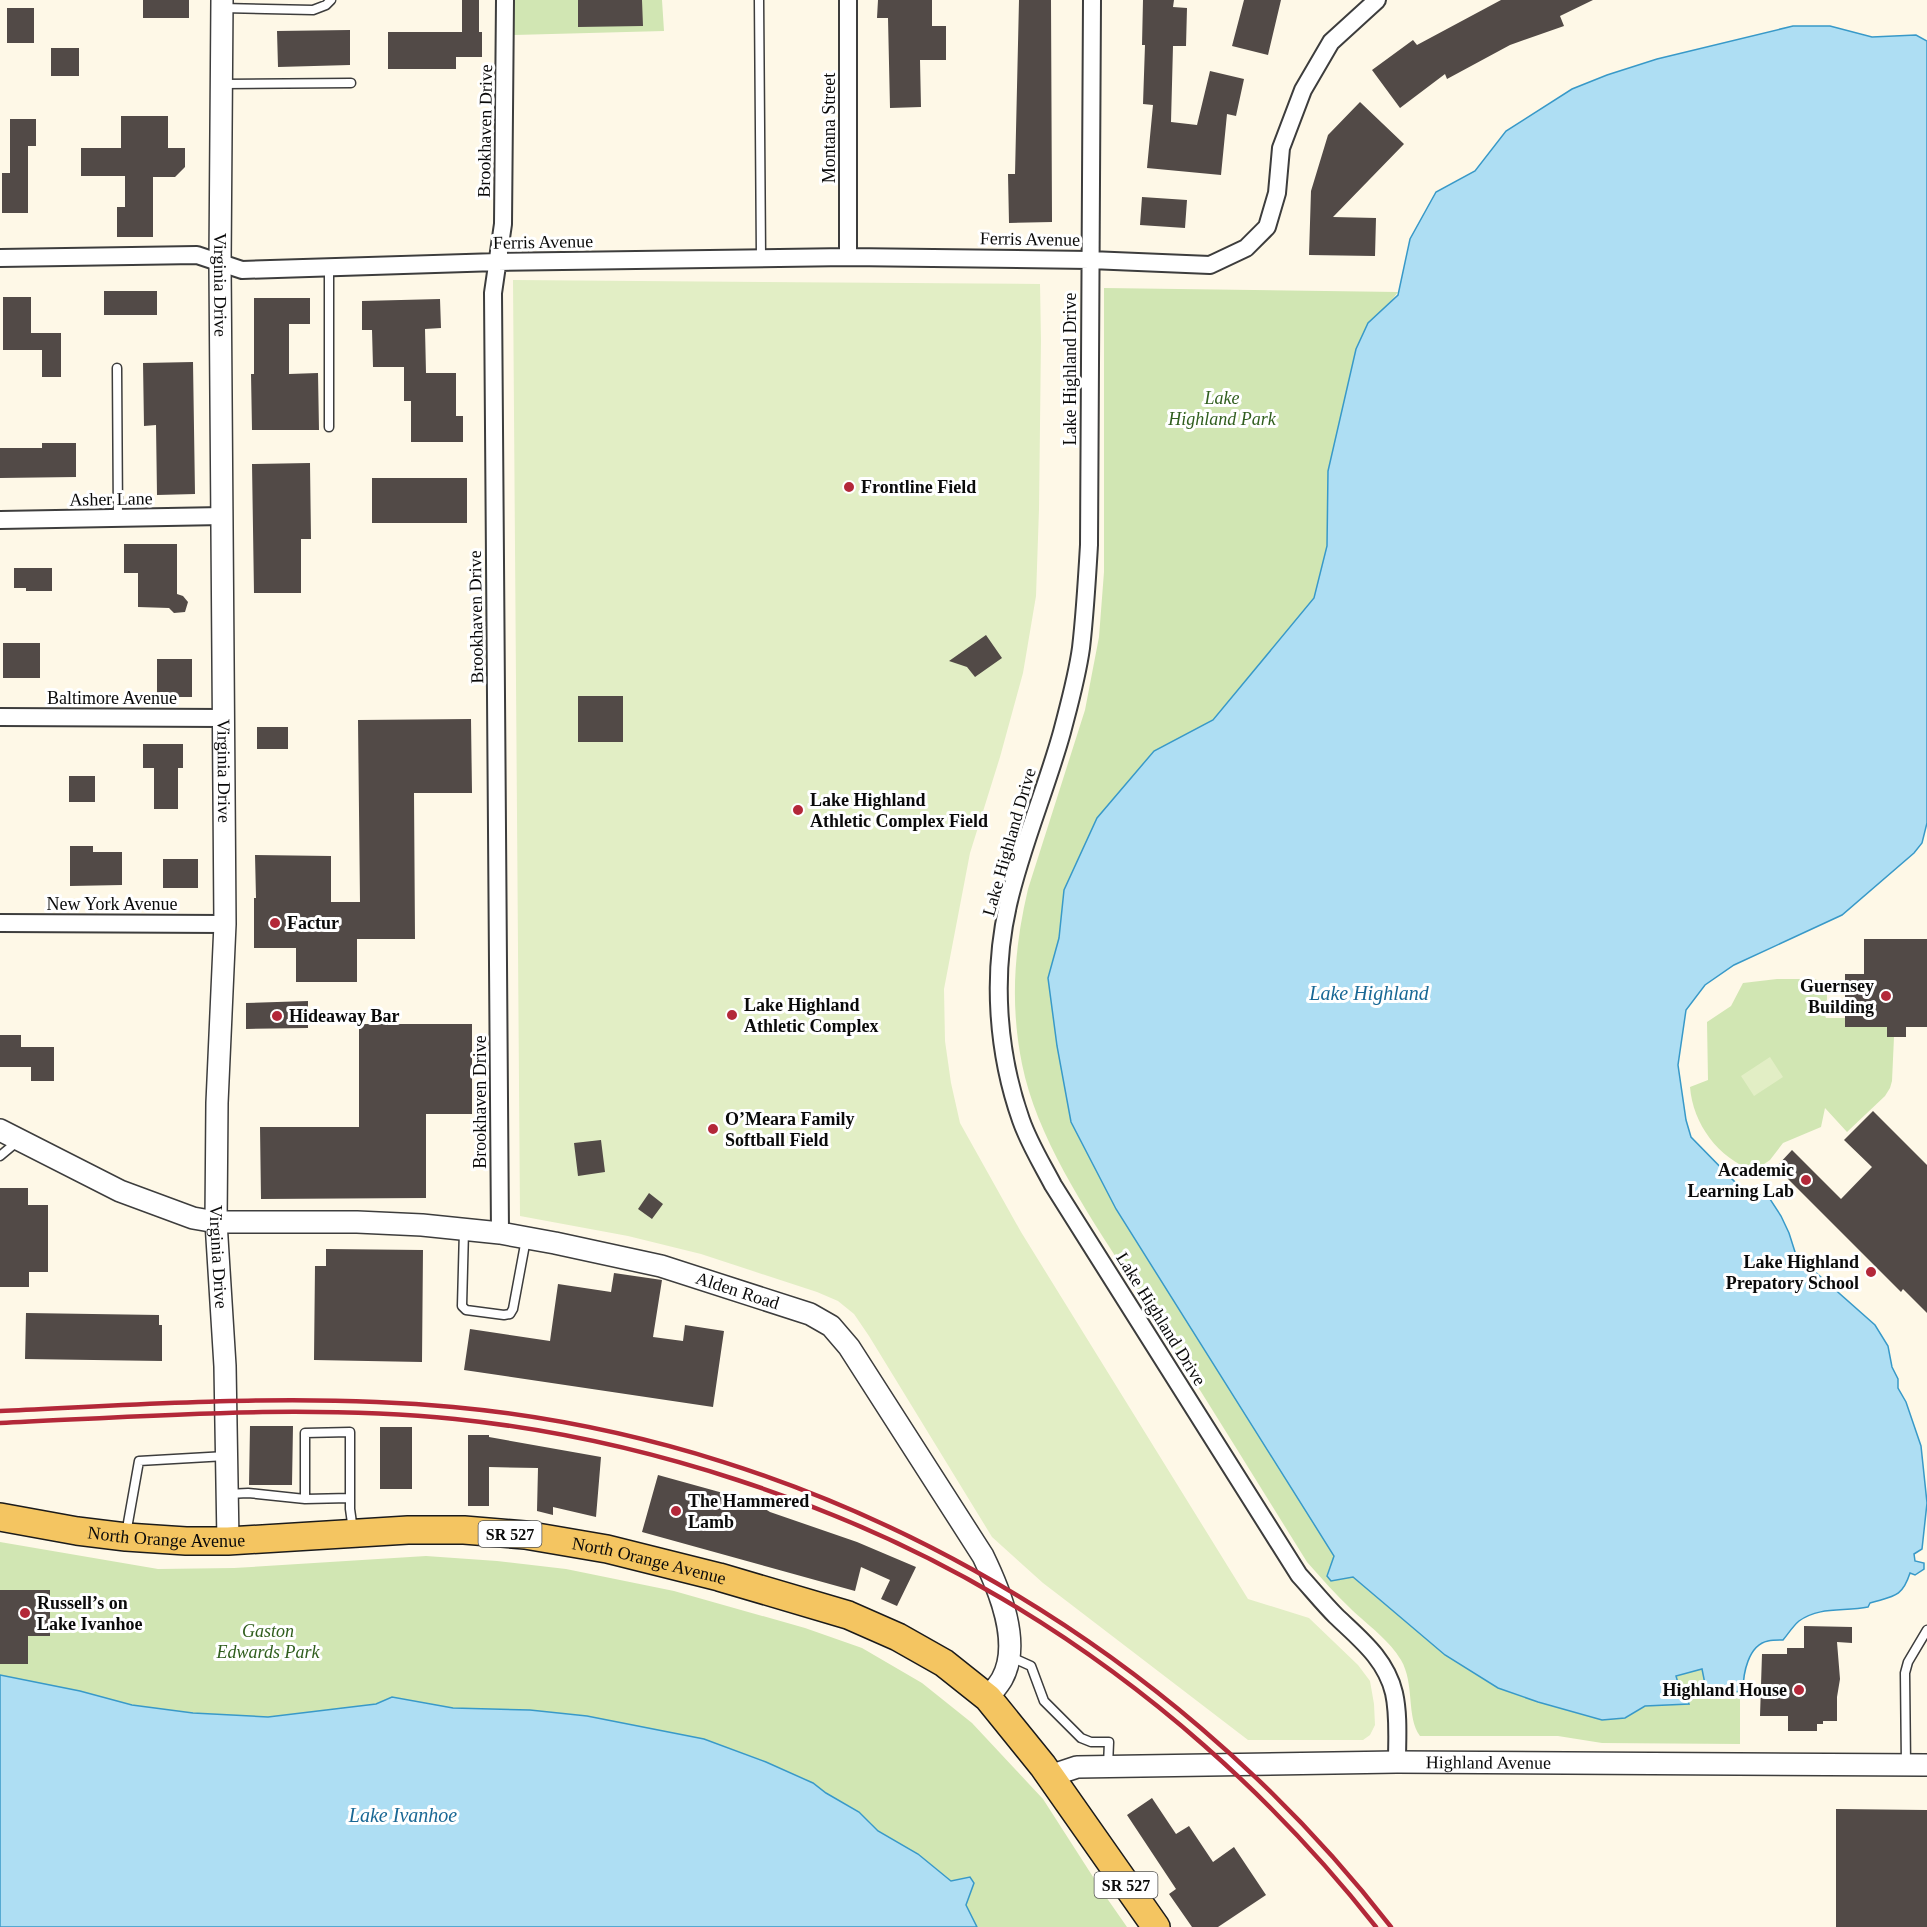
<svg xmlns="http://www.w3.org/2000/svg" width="1927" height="1927" font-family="Georgia,serif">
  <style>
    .green { fill: #d1e6b3 }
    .pitch { fill: #e2eec5 }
    .water { fill: #aedef3; stroke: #3899c8; stroke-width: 1.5 }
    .building { fill: #524a47 }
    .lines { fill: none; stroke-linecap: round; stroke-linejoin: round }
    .service-casing { stroke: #3d3d3d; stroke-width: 11 }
    .minor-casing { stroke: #3d3d3d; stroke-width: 20 }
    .tertiary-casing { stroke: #3d3d3d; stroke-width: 24 }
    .primary-casing { stroke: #1b1b1b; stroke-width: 30 }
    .service { stroke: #fff; stroke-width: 8 }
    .minor { stroke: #fff; stroke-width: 16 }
    .tertiary { stroke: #fff; stroke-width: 21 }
    .primary { stroke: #f4c561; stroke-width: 27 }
    .rail { stroke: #b32839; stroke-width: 4.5 }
    .poi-dot { fill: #b32839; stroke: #fff; stroke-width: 2 }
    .labels { text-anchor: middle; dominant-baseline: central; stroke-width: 6; stroke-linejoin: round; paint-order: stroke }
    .shield { fill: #fff; stroke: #545454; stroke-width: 1.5 }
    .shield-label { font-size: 16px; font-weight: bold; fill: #0a0a0a }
    .street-label { font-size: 18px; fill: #0a0a0a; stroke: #fff }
    .park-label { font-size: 18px; font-style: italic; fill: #305e1e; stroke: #fff }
    .poi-label { font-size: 18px; font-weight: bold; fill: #0a0a0a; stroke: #fff; text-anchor: start }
    .water-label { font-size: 20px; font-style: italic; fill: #196895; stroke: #fff }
  </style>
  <rect width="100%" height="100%" fill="#fef8e7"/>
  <path class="green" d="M514,0h148l2,31 -150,4z
    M1104,288l294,4 -11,14 -19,17 -40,148 -1,75 -13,52 -101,122 -59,31 -57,67 -33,72 -5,48 -11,40 23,144 45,87 218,347 -7,19 26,2 92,78 53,33 40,14 64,18 23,-2 20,-12 44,-2 -4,-12 -5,-2 -4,-14 26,-7 5,25 33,-3v53l-138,-1 -44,-7h-138c-14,-19 -5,-52 -19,-76 -10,-18 -34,-36 -49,-50 -16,-15 -30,-31 -45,-48 -56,-90 -111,-179 -168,-269 -43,-68 -101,-149 -117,-229 -12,-60 -8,-115 6,-175l57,-179 14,-73 5,-65z
    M1777,979h36l14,3v18l-6,5 5,13h19v9h42v10h7l-2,44 -2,7 -5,8 -38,36 -22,-24 -4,19 -38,16 -13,17 -16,11c-36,-13 -61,-47 -64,-84l18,-7 -1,-58 24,-16 12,-23z
    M0,1542l158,27 76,-1 192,-12 71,5 69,8 108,22 131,37 57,20 60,35 50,40 71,76 61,95 23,33h-150l-11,-22 8,-22 -4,-6 -18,4 -34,-27 -40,-23 -19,-19 -33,-19 -13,-10 -47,-21 -62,-23 -117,-23 -57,-6 -77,-2 -61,-11 -16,7 -108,13 -75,-4 -61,-8 -52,-14 -80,-16z"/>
  <path class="pitch" d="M513,280l527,4 1,56 -2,169 -3,87 -13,77 -23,84 -30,96 -26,136 1,52 6,42 9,40 61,109 227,367 61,19 49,47 12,16 4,23 1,21 -5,10 -7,5h-115l-205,-157 -51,-46 -123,-201 -15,-22 -16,-13 -21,-9 -116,-38 -73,-18 -108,-20z
    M1770,1057l13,20 -29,19 -13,-20z"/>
  <path class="water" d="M1793,26h37l42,11 44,-2 11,6v782l-5,20 -8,10 -72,62 -108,50 -29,20 -19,25 -8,55 8,55 5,17 47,48 32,14 11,17 8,17 7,22 79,70 13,21 4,21 6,12v9l8,14 15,44 6,57 -5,46 -8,5 1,7 9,2v6l-9,6 -5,-2c-8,25 -17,23 -40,30l-2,4c-24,5 -48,-1 -69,14 -6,5 -11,13 -16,19 -4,0 -10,0 -15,1 -20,4 -25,33 -25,50l-36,3 -5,-25 -26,7 4,14 5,2 4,12 -44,2 -20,12 -23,2 -64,-18 -40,-14 -53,-33 -92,-78 -22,4 -4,-5 7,-20 -218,-347 -45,-87 -14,-76 -9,-68 11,-40 5,-48 33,-72 57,-67 59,-31 101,-122 13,-52 1,-75 28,-122 12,-26 30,-28 12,-56 26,-47 39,-21 31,-40 66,-42 35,-14 50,-16z
    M0,1675l80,16 52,14 61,8 75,4 108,-13 16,-7 61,11 77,2 57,6 117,23 62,23 47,21 13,10 33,19 19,19 40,23 33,27 19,-4 4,6 -8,22 11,22h-977z"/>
  <path class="building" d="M143,0h46v18h-46z
    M462,0h17v32h3v25h-26v12h-68v-37h74z
    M578,0h64l1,26 -65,1z
    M878,0h54v26h14v34h-26l1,47 -31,1 -2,-90h-11z
    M1019,0h32l1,222 -43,1 -1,-49h7z
    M1143,0h31l-1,7 14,1 -1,38h-13l-2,76 26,3 13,-54 34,8 -8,37 -9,-2 -6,61 -74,-7 6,-63 -10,-1 2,-59h-3z
    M1244,0h37l-13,55 -36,-9z
    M1501,0h92l-33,16 4,10 -54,19 -63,34 -2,-5 -45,34 -28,-38 41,-30 4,5z
    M7,8h27v35h-27z
    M350,30v35l-72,2 -1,-36z
    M51,48h28v28h-28z
    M1360,102l44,42 -71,73 43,1 -1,38 -66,-1 2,-64 17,-56z
    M121,116h47v32h17v19l-10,10h-22v60h-36v-30h8v-31h-44v-28h40z
    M10,119h26v27h-8v67h-26v-40h8z
    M1142,197l45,3 -2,28 -45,-3z
    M104,291h53v24h-53z
    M3,297h28v36h30v44h-19v-27h-39z
    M254,298h56v26h-21v50l29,-1 1,57h-67l-1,-56h3z
    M440,299l1,29 -16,1 1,44h30v43h7v26h-52v-41h-7v-34h-31l-1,-37h-10v-29z
    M193,362l2,132 -38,1 -1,-70 -12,1 -1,-63z
    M42,443h34v34l-76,1v-30h42z
    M310,463l1,76h-10v54h-47l-2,-129z
    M372,478h95v45h-95z
    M124,544h53v50l6,2 5,6 -3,10 -11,1 -5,-5 -31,-1v-34h-14z
    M14,568h38v23h-26v-3h-12z
    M986,635l16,23 -27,19 -8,-10 -18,-6z
    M3,643h37v35h-37z
    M157,659h35v38h-35z
    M578,696h45v46h-45z
    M471,719l1,74h-58l1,146h-58v43h-61v-34h-42v-50h2l-1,-43 76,1v46h29l-2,-182z
    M257,727h31v22h-31z
    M143,744h40v24h-5v41h-24v-41h-11z
    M69,776h26v26h-26z
    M70,846h23v6h29v33l-52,1z
    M163,859h35v29h-35z
    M1864,939h63v88h-21v10h-19v-10h-42v-53h19z
    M308,1001v27l-62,1v-26z
    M359,1024h113v90h-46v84l-165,1 -1,-72h99z
    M0,1035h21v12h33v34h-23v-14h-31z
    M1873,1111l54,54v148l-24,-24 -2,3 -125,-125 16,-17 49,49 31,-32 -28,-27z
    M601,1140l4,32 -27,4 -4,-33z
    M0,1188h28v17h20v67h-19v15h-29z
    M649,1193l14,11 -11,15 -14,-10z
    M326,1249l97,1 -1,112 -108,-2 1,-94h11z
    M614,1273l48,7 -9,57 30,4 2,-16 39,6 -11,76 -249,-37 6,-41 80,12 8,-57 53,8z
    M26,1313l133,2v10h3v36l-137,-2z
    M250,1426h43l-1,59h-43z
    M380,1427h32v62h-32z
    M468,1435h21v2l112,20 -5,60 -43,-10v8l-16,-4 1,-43 -49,-1v39h-21z
    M658,1475l94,26 18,11 87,30 59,25 -19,39 -16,-7 9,-19 -29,-13 -6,24 -213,-59z
    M0,1590h50v46h-22v28h-28z
    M1804,1626l48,1v16l-15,-1 3,37 -3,18v24h-14v3h-6v7h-29v-15h-28l2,-62h25v-6h17z
    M1152,1798l24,36 13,-8 24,36 21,-15 32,48 -48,32h-26l-23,-33 7,-5 -49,-74z
    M1836,1809l91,1v117h-91z"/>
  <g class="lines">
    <defs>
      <path id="service" d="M759,0l2,257
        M222,8l91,2 13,-5 5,-5
        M222,84l129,-1
        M329,267v160
        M117,368l1,150
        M0,1156l18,-15
        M464,1230l-2,76 4,4 38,5 6,-1 3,-5 13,-70
        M228,1494l20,-1 57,6 45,-1
        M305,1499v-66l45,-1v77l3,21
        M126,1534l13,-73 87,-5
        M1011,1657l20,9 13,35 37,37 10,4h18l-1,24
        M1906,1765l-1,-92 3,-11 19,-32"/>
      <path id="minor" d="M848,0v257
        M1092,0l-3,545c-2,34 -4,69 -8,103 -4,29 -12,57 -19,84 -16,58 -41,115 -54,173 -16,70 -11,147 13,215 8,23 21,44 32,65l246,390c12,13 24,28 37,41 24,23 50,43 58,77 5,22 3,47 3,69
        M0,258l197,-3 45,15 256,-8 350,-5 242,3 120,5 36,-17 21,-21 10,-34 4,-45 22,-58 28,-48 46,-42
        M0,520l223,-4
        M0,717l223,1
        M0,923l225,1
        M500,1233l-7,-940 10,-69 2,-224"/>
      <g id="tertiary">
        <path id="s1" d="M222,0l-2,264 5,660 -8,179 -1,119 9,144 3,175"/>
        <path id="s2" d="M0,1130l120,61 73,27 23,4h141l65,3 78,8 55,10 106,23 149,48 21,12 18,21 134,209c16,33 39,87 19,123 -4,7 -10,13 -14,19"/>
        <path id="s3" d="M1050,1776l27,-9 320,-5 530,3"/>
      </g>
      <g id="primary">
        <path id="s4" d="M0,1517l77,14 49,6 60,4h42l180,-11h56l61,5 82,14 112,28 129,38 50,22 46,26 44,35 55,68 113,161"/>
      </g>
    </defs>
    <use href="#service" class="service-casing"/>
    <use href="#minor" class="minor-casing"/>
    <use href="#tertiary" class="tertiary-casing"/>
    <use href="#primary" class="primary-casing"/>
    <use href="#service" class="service"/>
    <use href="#minor" class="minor"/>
    <use href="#tertiary" class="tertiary"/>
    <use href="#primary" class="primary"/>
    <path class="rail" d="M0,1411c151,-7 302,-18 453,-4 367,34 713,230 938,520
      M0,1423c151,-7 304,-19 455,-4 185,19 386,84 546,179 144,85 272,198 375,329"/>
  </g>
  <g class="poi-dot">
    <circle cx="849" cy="487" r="6"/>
    <circle cx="798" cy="810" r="6"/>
    <circle cx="275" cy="923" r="6"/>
    <circle cx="1886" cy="996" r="6"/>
    <circle cx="732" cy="1015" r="6"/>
    <circle cx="277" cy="1016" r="6"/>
    <circle cx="713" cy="1129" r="6"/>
    <circle cx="1806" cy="1180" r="6"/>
    <circle cx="1871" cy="1272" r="6"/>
    <circle cx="676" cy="1511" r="6"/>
    <circle cx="25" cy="1613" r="6"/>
    <circle cx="1799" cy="1690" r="6"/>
  </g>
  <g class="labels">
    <g class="shield">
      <rect x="478.5" y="1521" width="63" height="26" rx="4.5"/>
      <rect x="1094.5" y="1872" width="63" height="26" rx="4.5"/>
    </g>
    <g class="shield-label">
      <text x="510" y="1534">SR 527</text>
      <text x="1126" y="1885">SR 527</text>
    </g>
    <g class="street-label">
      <text transform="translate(829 128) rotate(-90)">Montana Street</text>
      <text transform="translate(485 131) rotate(-89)">Brookhaven Drive</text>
      <text transform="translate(1030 239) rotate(1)">Ferris Avenue</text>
      <text transform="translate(543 242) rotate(-1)">Ferris Avenue</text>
      <text stroke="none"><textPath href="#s1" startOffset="285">Virginia Drive</textPath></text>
      <text transform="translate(1070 369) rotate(-90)">Lake Highland Drive</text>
      <text transform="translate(111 499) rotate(-1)">Asher Lane</text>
      <text transform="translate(476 617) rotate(-91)">Brookhaven Drive</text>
      <text x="112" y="698">Baltimore Avenue</text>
      <text stroke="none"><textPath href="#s1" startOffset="771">Virginia Drive</textPath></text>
      <text transform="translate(1009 842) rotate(-74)">Lake Highland Drive</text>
      <text x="112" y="904">New York Avenue</text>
      <text transform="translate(480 1102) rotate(-90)">Brookhaven Drive</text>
      <text stroke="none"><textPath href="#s1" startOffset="1257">Virginia Drive</textPath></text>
      <text stroke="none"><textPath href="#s2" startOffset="765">Alden Road</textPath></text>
      <text transform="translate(1161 1319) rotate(58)">Lake Highland Drive</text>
      <text stroke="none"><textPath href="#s4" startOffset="168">North Orange Avenue</textPath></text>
      <text stroke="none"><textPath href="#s4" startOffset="654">North Orange Avenue</textPath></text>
      <text stroke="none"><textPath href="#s3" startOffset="440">Highland Avenue</textPath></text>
    </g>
    <g class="park-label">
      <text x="1222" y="398">Lake<tspan x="1222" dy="21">Highland Park</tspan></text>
      <text x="268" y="1631">Gaston<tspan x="268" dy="21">Edwards Park</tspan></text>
    </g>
    <g class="poi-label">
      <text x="861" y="487">Frontline Field</text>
      <text x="810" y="800">Lake Highland<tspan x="810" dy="21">Athletic Complex Field</tspan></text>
      <text x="287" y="923">Factur</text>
      <text x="1874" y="986" text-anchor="end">Guernsey<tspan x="1874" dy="21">Building</tspan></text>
      <text x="744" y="1005">Lake Highland<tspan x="744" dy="21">Athletic Complex</tspan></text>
      <text x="289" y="1016">Hideaway Bar</text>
      <text x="725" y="1119">O’Meara Family<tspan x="725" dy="21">Softball Field</tspan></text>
      <text x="1794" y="1170" text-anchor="end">Academic<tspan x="1794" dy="21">Learning Lab</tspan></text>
      <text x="1859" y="1262" text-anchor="end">Lake Highland<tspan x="1859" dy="21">Prepatory School</tspan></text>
      <text x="688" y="1501">The Hammered<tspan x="688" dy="21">Lamb</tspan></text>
      <text x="37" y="1603">Russell’s on<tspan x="37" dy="21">Lake Ivanhoe</tspan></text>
      <text x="1787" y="1690" text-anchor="end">Highland House</text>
    </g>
    <g class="water-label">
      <text x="1369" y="993">Lake Highland</text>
      <text x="403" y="1815">Lake Ivanhoe</text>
    </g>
  </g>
</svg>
